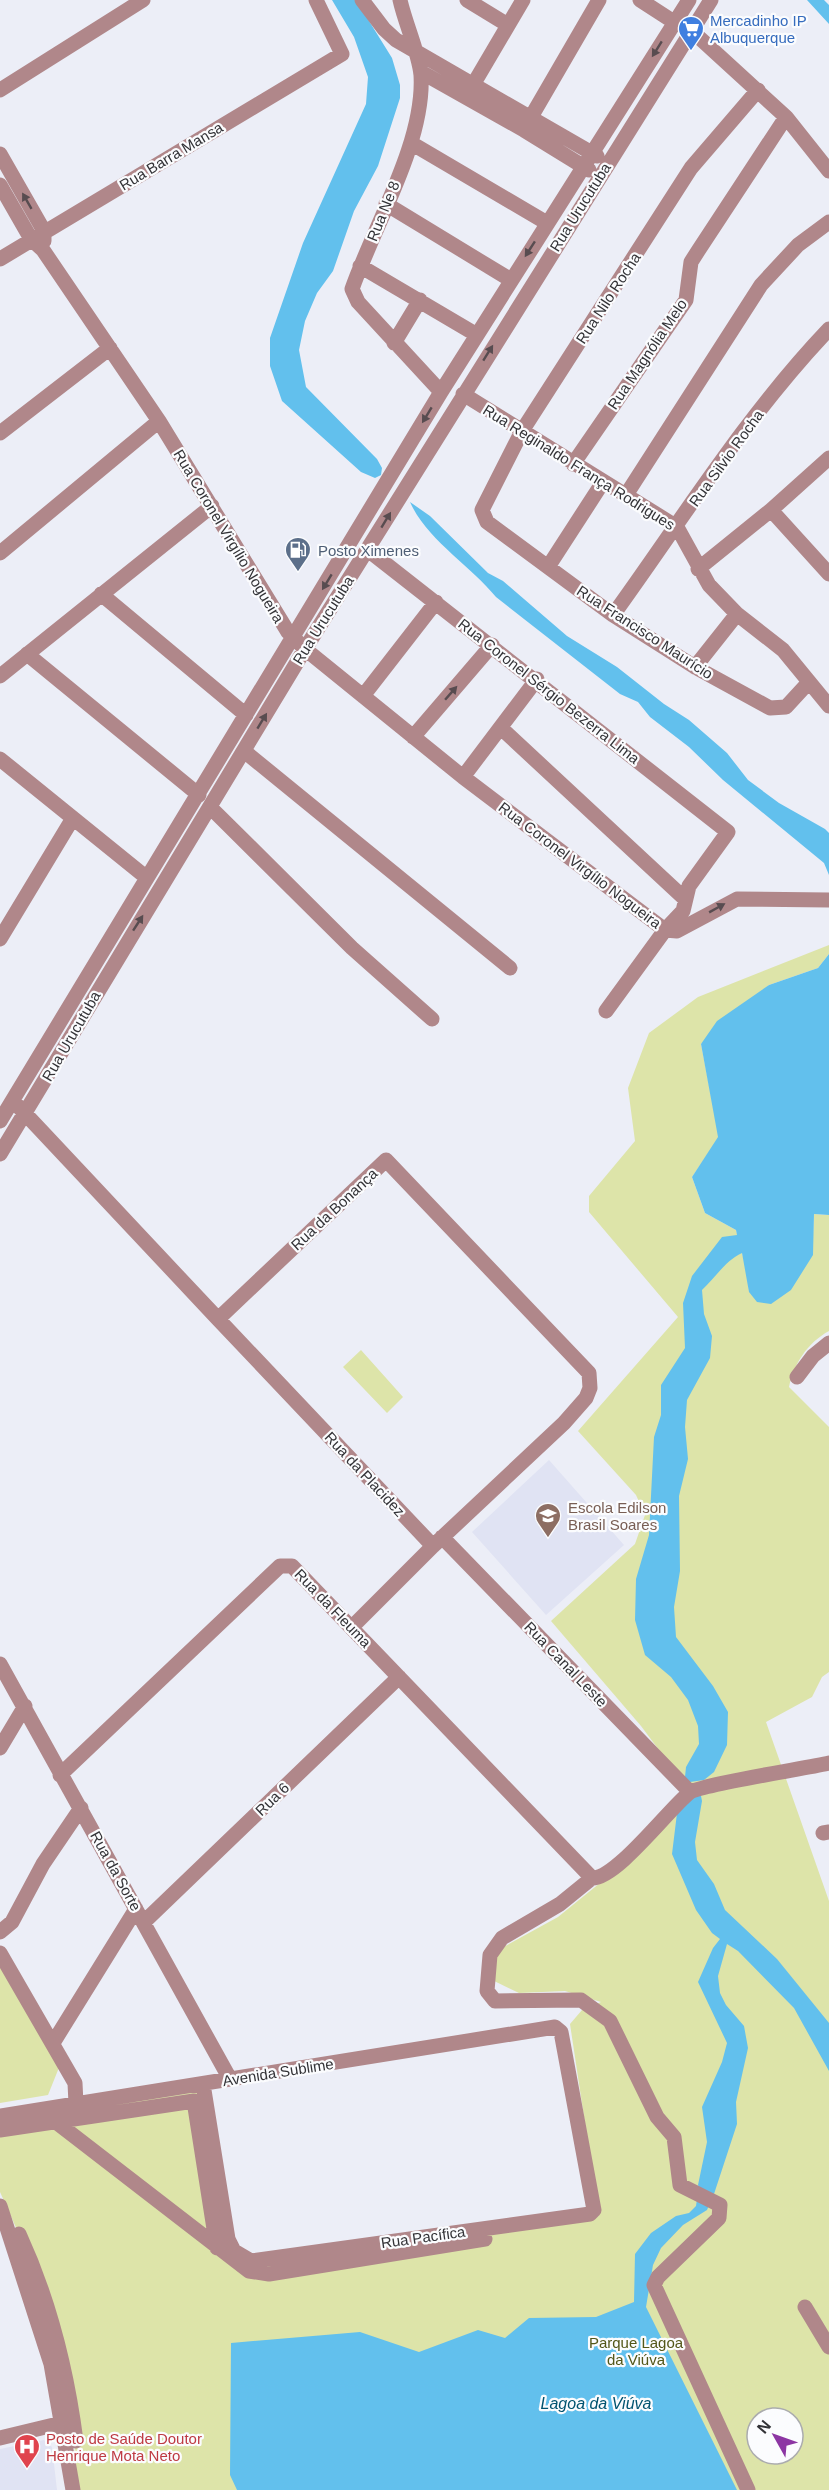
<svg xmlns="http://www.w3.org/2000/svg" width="829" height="2490" font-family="Arial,sans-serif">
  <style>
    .built { fill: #e0e3f3 }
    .green { fill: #dde4a9; fill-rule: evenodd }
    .water { fill: #62c0ed }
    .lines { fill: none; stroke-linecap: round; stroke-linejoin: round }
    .minor { stroke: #b0878a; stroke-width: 15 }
    .oneway { fill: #584c50 }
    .labels { text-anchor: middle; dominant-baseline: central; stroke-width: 4.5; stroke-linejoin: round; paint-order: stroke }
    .shop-label { font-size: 15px; fill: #366cbe; stroke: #fbfcfe; text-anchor: start }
    .street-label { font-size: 15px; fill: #333337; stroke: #fbfcfe }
    .service-label { font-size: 15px; fill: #4e5e75; stroke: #fbfcfe; text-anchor: start }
    .education-label { font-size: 15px; fill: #785e54; stroke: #fbfcfe; text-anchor: start }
    .park-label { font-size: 15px; fill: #535719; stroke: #fbfcfe }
    .health-label { font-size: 15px; fill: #be3a42; stroke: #fbfcfe; text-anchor: start }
    .water-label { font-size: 16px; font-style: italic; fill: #005370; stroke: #fbfcfe }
  </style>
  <rect width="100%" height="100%" fill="#eceef7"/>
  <path class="built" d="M549,1460l75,85 -78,70 -74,-83z
    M44,2440l8,7 5,43h-57v-41z"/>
  <path class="green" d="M829,945v9l-11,14 -49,17 -68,59 18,93 -27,40 13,36 31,17 12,46 1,16 63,-37 2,-41 15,1v116c-22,12 -35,33 -40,56l40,40v245l-7,5 -10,20 -46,25 63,179v589h-756l-3,-11 6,-38 -40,-169 -36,-80v-70l199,-31 23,148 34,29 343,-52 -29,-192 12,-14 19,-8 -36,-11 -46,2 -31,-15 12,-29 58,-32 79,-64 52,-63 -48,-64 -90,-105 84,-77 10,-29 -9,-20 -58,-64 100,-114 -89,-105v-16l46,-55 -7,-53 21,-55 49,-36zM757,2418h36v36h-36z
    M361,1350l42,47 -16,16 -44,-46z
    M0,1963l60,102 -12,30 -48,8z"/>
  <path class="water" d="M332,0h24l36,58 8,27v13l-22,68 -24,45 -21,60 -16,22 -12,28 -6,29 7,37 71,72 5,9 -1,7 -6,3 -14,-6 -79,-71 -12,-35v-28l33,-95 63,-139 2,-27 -14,-40z
    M807,0h17l5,5v19z
    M410,502l20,14 58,57 15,8 64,55 50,31 47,37 25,16 38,33 21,27 31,23 46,26 4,4v42l-5,-12 -101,-83 -34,-33 -39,-30 -12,-15 -18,-8 -124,-97c-26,-32 -69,-57 -86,-95z
    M829,954v261l-15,-1 -1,41 -22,35 -20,14 -14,-2 -8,-10 -7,-39c-17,8 -26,24 -40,37l2,24 8,22 -2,22 -23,42 -2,27 3,32 -9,37 1,75 -6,36 2,30 37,49 15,26 -1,33 -13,27 -10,8 -14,2 -5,-5 1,-10 13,-23 -1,-18 -10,-26 -17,-23 -26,-22 -10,-35 1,-41 13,-44 5,-98 7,-22v-30l24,-37 -2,-45 9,-27 30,-39 15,-2 -1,-5 -31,-17 -13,-36 26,-40 -17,-93 16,-23 52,-36 49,-17z
    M700,1791l2,10 -7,41 2,18 17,24 11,26 52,49 52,64v48l-35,-63 -56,-57 -11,-7 -9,32 2,17 6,12 18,21 4,22 -12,54 1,22 -23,70 -14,-5 -2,-4 9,-43 -5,-35 20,-45 5,-19 -29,-61 15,-34 7,-9 -8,-6 -16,-23 -24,-56 6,-49z
    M697,2199l13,4 -3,7 -24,15 -22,23 -8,17 -7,42 91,183h-500l-7,-15 1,-132 129,-11 59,20 59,-22 27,8 24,-20 67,-1 38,-15 1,-48 16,-21 25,-17 13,-3 7,-7z"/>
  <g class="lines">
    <path class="minor" d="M362,0l22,29 12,11 201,116
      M400,0c5,23 19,53 21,75 4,67 -47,151 -69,214l6,13 83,90
      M467,0l41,25
      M640,0l34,22
      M692,31l94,86 43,54
      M421,72l103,58 65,40
      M0,90l143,-90
      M470,90l53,-90
      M758,90l-67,78 -169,263 -40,79 5,12 126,93 82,52 75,41 16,-1 23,-25
      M527,124l72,-124
      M411,143l136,80
      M0,154l44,77v10
      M0,185l31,54 12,11 116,171 129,211 17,17 158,128 202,153 12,1 60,-32 92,1
      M386,204l125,76
      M0,259l342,-205 -26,-54
      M360,266l117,69
      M394,343l26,-43
      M463,394l214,133 32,58 28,29 46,36 46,56
      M0,433l110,-85
      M573,464l113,-164 5,-38 7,-11 88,-134
      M626,495l135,-210 37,-40 31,-23
      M771,510l58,64
      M368,550l360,282 -39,54 -6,25 -18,19 -59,81
      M0,553l159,-132
      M548,567l55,-85
      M698,569l73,-59 58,-52
      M101,594l145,121
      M613,615c70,-97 134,-200 216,-286
      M27,654l172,141
      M695,667l42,-53
      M0,676l212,-170
      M363,696l73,-94
      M501,728l184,171
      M413,737l79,-92
      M244,751l266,217
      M0,759l147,119
      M463,777l74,-98
      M210,807l142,141 80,71
      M0,939l73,-121
      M18,1106l200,213 168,-159 203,213 1,15 -4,10 -22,25 -131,123
      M0,1121l441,-729 248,-392
      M0,1154l305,-505 406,-649
      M218,1319l215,227 -81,81
      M797,1377l16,-21 16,-13
      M442,1537l248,255
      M0,1664l230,415
      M0,1748l25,-42
      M60,1775l220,-209h12l300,312
      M823,1833l6,-1
      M592,1878l-32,26 -58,34 -12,17 -3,36 8,10 86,-1 29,21 47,96 17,20 6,48 40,20 -1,13 -61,59 -4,8 94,205
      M592,1878c24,1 77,-69 97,-85 9,-8 119,-25 140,-30
      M144,1922l255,-245
      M0,1932l12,-10 31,-58 38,-56
      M0,1953l75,130 1,21
      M53,2043l83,-134
      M0,2116l555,-89 6,5 33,178 -4,4 -339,47 -17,-10 -6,-12 -25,-155
      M56,2122l193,149 20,3 216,-35
      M0,2130l194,-29 23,147
      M0,2206l51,158 22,126
      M19,2234c30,65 48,137 57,207
      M805,2307l24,40
      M0,2438l62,-15"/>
  </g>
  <defs><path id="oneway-solid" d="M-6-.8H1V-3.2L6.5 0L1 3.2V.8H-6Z" transform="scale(1.5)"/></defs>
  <g class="oneway">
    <use href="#oneway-solid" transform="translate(657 49) rotate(122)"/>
    <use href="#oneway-solid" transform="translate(27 201) rotate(-120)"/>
    <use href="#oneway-solid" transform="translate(530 249) rotate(123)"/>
    <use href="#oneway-solid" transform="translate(488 353) rotate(-58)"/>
    <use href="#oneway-solid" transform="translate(427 415) rotate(121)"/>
    <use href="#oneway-solid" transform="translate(386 520) rotate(-59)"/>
    <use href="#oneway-solid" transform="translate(327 582) rotate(121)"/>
    <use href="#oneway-solid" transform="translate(451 693) rotate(-49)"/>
    <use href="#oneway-solid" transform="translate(262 721) rotate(-59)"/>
    <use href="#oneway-solid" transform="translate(717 908) rotate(-29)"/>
    <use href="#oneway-solid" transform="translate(138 923) rotate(-57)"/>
  </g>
  <defs>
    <symbol id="supermarket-pin" viewBox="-11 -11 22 30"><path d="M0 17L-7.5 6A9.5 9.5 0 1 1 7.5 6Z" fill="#3f7fe0" stroke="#fbfcfe"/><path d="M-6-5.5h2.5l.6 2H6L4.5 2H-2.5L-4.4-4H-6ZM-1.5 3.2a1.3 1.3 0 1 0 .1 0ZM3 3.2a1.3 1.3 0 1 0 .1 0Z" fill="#fff"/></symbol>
    <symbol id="fuel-pin" viewBox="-11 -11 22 30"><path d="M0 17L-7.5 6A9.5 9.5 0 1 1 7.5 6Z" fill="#5c6f8a" stroke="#fbfcfe"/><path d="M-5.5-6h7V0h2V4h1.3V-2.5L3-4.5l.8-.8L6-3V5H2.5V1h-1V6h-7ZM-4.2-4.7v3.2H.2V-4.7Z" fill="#fff"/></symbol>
    <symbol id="school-pin" viewBox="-11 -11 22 30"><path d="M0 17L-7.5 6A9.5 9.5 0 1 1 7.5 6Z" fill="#8d6e63" stroke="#fbfcfe"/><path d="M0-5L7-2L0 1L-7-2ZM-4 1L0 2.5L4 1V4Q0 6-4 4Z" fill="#fff"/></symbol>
    <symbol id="hospital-pin" viewBox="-11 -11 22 30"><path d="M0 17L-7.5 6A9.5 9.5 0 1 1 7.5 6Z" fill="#e0444e" stroke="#fbfcfe"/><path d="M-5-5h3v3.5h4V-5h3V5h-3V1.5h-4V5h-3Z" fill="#fff"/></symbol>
  </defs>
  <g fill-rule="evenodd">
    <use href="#supermarket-pin" x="676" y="14" width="30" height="40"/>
    <use href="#fuel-pin" x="283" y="535" width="30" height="40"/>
    <use href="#school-pin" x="533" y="1501" width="30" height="40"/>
    <use href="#hospital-pin" x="12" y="2432" width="30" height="40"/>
  </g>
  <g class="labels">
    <g class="shop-label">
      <text x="710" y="20">Mercadinho IP<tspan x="710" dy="17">Albuquerque</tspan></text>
    </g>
    <g class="street-label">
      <text transform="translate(171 156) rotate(-31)">Rua Barra Mansa</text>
      <text transform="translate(580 207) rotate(-58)">Rua Urucutuba</text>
      <text transform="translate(383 211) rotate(-68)">Rua Ne 8</text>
      <text transform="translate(608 298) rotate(-57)">Rua Nilo Rocha</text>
      <text transform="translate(647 354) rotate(-56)">Rua Magnólia Melo</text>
      <text transform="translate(726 458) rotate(-54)">Rua Silvio Rocha</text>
      <text transform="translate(579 467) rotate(32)">Rua Reginaldo França Rodrigues</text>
      <text transform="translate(229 536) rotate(59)">Rua Coronel Virgílio Nogueira</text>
      <text transform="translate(323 620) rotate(-58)">Rua Urucutuba</text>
      <text transform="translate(645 632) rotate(33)">Rua Francisco Maurício</text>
      <text transform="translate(549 691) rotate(38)">Rua Coronel Sérgio Bezerra Lima</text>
      <text transform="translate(580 865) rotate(37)">Rua Coronel Virgílio Nogueira</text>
      <text transform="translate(71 1036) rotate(-60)">Rua Urucutuba</text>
      <text transform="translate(334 1209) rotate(-43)">Rua da Bonança</text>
      <text transform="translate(365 1474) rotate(47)">Rua da Placidez</text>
      <text transform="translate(333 1608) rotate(46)">Rua da Fleuma</text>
      <text transform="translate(566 1664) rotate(46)">Rua Canal Leste</text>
      <text transform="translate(272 1799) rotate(-44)">Rua 6</text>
      <text transform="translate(116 1871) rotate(61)">Rua da Sorte</text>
      <text transform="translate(278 2072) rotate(-9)">Avenida Sublime</text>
      <text transform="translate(423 2237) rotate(-8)">Rua Pacífica</text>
    </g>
    <g class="service-label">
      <text x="318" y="550">Posto Ximenes</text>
    </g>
    <g class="education-label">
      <text x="568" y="1507">Escola Edilson<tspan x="568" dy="17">Brasil Soares</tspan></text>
    </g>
    <g class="park-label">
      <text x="636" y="2342">Parque Lagoa<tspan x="636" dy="17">da Viúva</tspan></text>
    </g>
    <g class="health-label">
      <text x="46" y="2438">Posto de Saúde Doutor<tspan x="46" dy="17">Henrique Mota Neto</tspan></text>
    </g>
    <g class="water-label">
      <text x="596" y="2403">Lagoa da Viúva</text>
    </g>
  </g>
  <g transform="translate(775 2436) rotate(310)"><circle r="28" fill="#fbfcfe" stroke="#abacae" stroke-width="1.5"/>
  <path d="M0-4.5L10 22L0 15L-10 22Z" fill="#8c36a3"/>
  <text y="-9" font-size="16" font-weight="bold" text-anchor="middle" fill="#333337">N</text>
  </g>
</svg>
